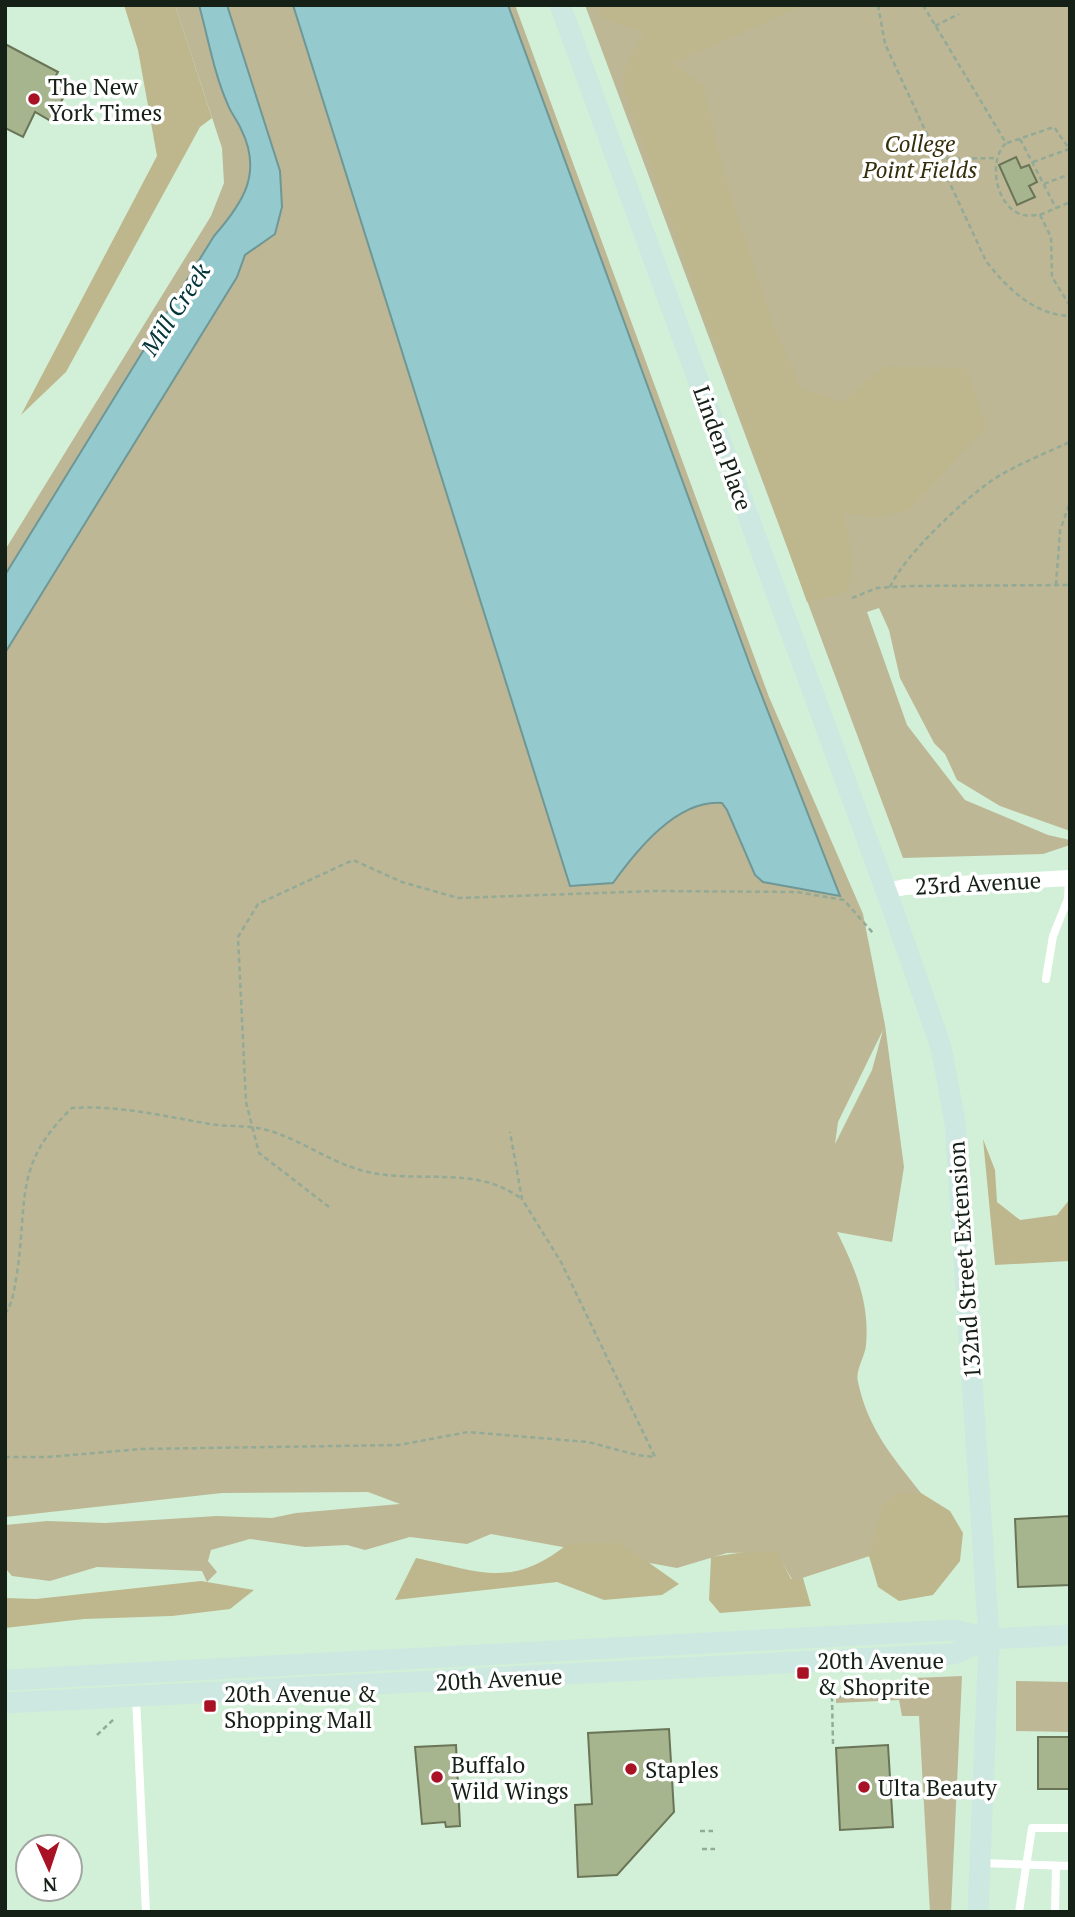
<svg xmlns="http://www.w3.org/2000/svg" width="1075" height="1917" font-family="'PT Serif',serif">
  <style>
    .green { fill: #bdb796; fill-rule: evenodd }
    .forest { fill: #beb78e }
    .water { fill: #94cacd; stroke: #6e9796; stroke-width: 2 }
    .building { fill: #a6b58e; stroke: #6a7558; stroke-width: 2 }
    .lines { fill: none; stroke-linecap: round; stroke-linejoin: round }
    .path { stroke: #92aa96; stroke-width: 2.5; stroke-dasharray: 5 3.5; stroke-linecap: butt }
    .lane { stroke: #fff; stroke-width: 8 }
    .street { stroke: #fff; stroke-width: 16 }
    .secondary { stroke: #cde7e1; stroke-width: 21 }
    .poi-dot { fill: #a81224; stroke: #fff; stroke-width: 2.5 }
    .labels { text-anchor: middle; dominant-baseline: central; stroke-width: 7; stroke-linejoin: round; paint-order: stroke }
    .poi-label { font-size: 23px; fill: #152017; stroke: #fff; text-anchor: start }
    .park-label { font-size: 23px; font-style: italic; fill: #332d0b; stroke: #fff }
    .street-label { font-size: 23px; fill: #152017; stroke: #fff }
    .water-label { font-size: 24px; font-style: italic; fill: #003437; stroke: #fff }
  </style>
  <rect width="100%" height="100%" fill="#d2f0d7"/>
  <path class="green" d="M175,5h24c9,33 15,69 29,100 3,8 9,15 13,24 22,44 2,74 -27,107l-209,339v-25l206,-334 13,-33 -2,-35z
    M227,5h66l277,881 43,-4c23,-32 64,-83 109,-79l5,7 28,65 -4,-207 -243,-663h7l254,692 94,217 22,111 19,142 -12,75 -55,-10c18,36 33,71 29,113 -1,12 -11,25 -8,37 10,47 34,74 63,111h-24l-15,59 -89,29 -17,-29 -49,1 -50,15 -186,-34 -24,10 -57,-7 -45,13 -18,-5 -42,2 -55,-8 -39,11 -3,11 9,11 -10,10 -5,-11 -105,-4 -47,14 -38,-5 -7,-8v-43l42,-4 58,2 112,-7 55,2 24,-5 104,-9 -32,-12 -146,1 -217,24v-864l232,-376 8,-22 30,-21 5,-64zM883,1030l-11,40 -37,74 3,-22z
    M585,5h485v826l-70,-25 -43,-26 -12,-26 -11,-11 -34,-65 -11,-48 -10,-22 -12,4 40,113 58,75 83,35 22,5v5l-27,9 -140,4z
    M962,1676l-11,236h-21l-11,-196h-17l-3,-16 -63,3v-5l39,-5v-4h16v-4l23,-1v-6z
    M1016,1681l54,1v50l-54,-1z"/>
  <path class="forest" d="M124,5h51l37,113 -12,9 -134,245 -45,43 136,-259 -19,-106z
    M598,5h207l-132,58 31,23 19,83 48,150 30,69 41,14 42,-36 82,2 20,59 -77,83 -33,8 -32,-5 10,52 -8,28 -39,9 -183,-512v-20l20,-38 -42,-13z
    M983,1139l12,31 2,32 23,18 37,-5 13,-16v62l-75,4z
    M896,1493h25l29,18 13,22 -3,28 -27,34 -34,6 -21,-14 -9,-31 12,-48z
    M569,1543h52l58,41 -17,11 -58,5 -47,-18 -162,18 21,-42c66,14 96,31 153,-15z
    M745,1552h32l14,27 12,-1 8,28 -91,7 -11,-13 2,-43z
    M201,1581l53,9 -24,19 -58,7 -88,3 -79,9v-30l31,1z"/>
  <path class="water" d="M199,5h28l53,166 2,36 -7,27 -30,21 -8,22 -232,376v-78l209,-339c29,-33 49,-63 27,-107 -4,-9 -10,-16 -13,-24 -14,-31 -20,-68 -29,-100z
    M293,5h215l243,663 89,228 -77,-14 -8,-7 -28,-65 -5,-7c-45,-4 -86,48 -109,80l-43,3z"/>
  <path class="building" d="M5,44l53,28 -3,5 15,8 -19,36 -16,-9 -12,25 -18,-9z
    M1016,157l5,11 8,-3 8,17 -8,4 6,11 -18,8 -18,-40z
    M1070,1516v69l-52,2 -3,-68z
    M669,1729l5,83 -57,63 -39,2 -3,-72 17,-1 -4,-71z
    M1038,1737h32v52h-32z
    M456,1745l4,81 -14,1 -1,-5 -23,2 -7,-77z
    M888,1745l5,82 -53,3 -4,-82z"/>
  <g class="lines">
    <path class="path" d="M878,5l7,39 101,217c21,27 48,54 84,55
      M923,5l83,138c-19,18 -10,65 17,72 5,1 12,0 17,0l11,22 1,40 18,29
      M935,26l24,-12
      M1020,139l36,69
      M1007,143l47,-16 16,23
      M938,159l59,-1
      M1033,162l36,-13
      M1044,184l26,-10
      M1040,215l30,-13
      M1056,585l4,-54 10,-29
      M890,587c14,-31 72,-86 101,-106 24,-16 53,-27 79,-39
      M852,598l25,-10 31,-2 162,-1
      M329,1207l-70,-54 -13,-51 -8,-165 20,-33 95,-44 49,22 56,16 196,-7 143,1 47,8 29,33
      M5,1314c9,-13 9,-26 12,-41 11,-72 -4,-109 55,-165 47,-3 91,8 138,16 17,3 36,1 53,5 33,8 62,30 94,40 57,18 115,-7 165,30
      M5,1457h43l93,-8 258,-4 69,-13 120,10 49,13 18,2 -94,-195 -39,-63 -12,-67
      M97,1735l17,-16
      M833,1744l-1,-47 23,-1v-4l18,-1v-3l39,-6v-4
      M700,1831h13
      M702,1849h13"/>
    <path class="lane" d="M1046,979l7,-43 15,-37 1,-21
      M136,1697l10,215
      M982,1863l88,3
      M1019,1912l13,-84h38
      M1055,1912l1,-46"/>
    <path class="street" d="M887,891l18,-4 165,-9"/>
    <path class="secondary" d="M560,5l332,902 49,140 14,75 34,517 -11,273
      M5,1680l949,-50 35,9 81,-4
      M5,1703l948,-49 36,-15"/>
  </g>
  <g class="poi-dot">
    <circle cx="34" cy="99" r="7"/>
    <rect x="796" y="1666" width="14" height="14" rx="3.5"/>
    <rect x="203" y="1699" width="14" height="14" rx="3.5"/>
    <circle cx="631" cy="1769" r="7"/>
    <circle cx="437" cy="1777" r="7"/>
    <circle cx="864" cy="1787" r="7"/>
  </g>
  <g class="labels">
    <g class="poi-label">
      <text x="48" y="86">The New<tspan x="48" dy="26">York Times</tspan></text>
      <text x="817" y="1660">20th Avenue<tspan x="817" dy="26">&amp; Shoprite</tspan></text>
      <text x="224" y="1693">20th Avenue &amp;<tspan x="224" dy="26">Shopping Mall</tspan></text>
      <text x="451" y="1764">Buffalo<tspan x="451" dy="26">Wild Wings</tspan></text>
      <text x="645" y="1769">Staples</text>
      <text x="878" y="1787">Ulta Beauty</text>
    </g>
    <g class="park-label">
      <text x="920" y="143">College<tspan x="920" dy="26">Point Fields</tspan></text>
    </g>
    <g class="street-label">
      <text transform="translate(723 448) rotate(70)">Linden Place</text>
      <text transform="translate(978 883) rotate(-3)">23rd Avenue</text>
      <text transform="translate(964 1260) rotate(-94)">132nd Street Extension</text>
      <text transform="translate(499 1679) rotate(-3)">20th Avenue</text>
    </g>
    <g class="water-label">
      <text transform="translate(175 309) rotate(-57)">Mill Creek</text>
    </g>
  </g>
  <rect width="1075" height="1917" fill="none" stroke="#152017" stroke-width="14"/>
  <g transform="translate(49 1868) rotate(177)"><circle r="33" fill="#ffffff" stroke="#a1a6a2" stroke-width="2"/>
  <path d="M0-5L12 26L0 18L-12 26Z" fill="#a81224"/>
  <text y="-10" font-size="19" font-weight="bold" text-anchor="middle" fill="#152017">N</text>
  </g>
</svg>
